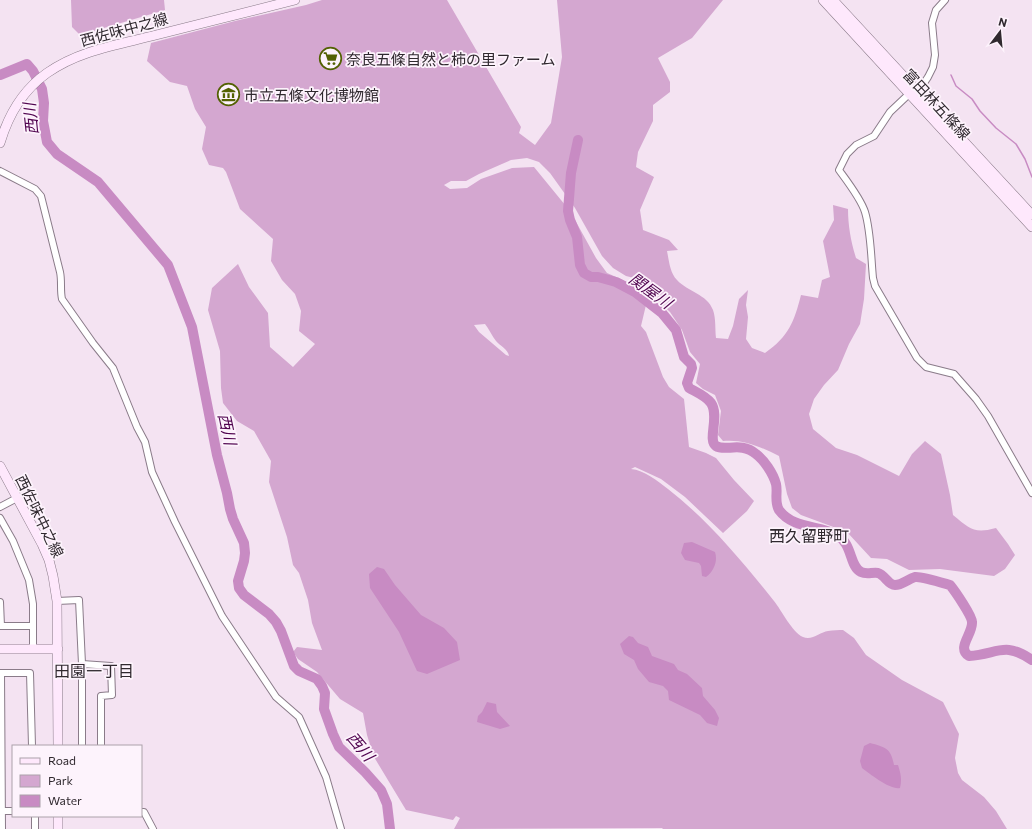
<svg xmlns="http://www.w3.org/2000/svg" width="1032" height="829" font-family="Commissioner,'Noto Sans JP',sans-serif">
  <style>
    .green { fill: #d4a7d0; fill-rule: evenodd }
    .water { fill: #c88bc3 }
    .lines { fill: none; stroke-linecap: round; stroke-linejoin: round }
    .stream { stroke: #c88bc3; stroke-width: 1.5 }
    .river { stroke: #c88bc3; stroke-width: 10 }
    .street-casing { stroke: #8a7b89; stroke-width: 8 }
    .secondary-casing { stroke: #8a7b89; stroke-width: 10 }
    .street { stroke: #fff; stroke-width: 6 }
    .secondary { stroke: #fee8fc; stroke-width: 9 }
    .labels { text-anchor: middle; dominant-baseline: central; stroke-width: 3.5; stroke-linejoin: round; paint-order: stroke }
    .street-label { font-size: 15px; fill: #30292f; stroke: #fdf3fc }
    .poi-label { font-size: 15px; fill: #30292f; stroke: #fdf3fc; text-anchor: start }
    .water-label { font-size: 16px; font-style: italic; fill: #510550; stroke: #fdf3fc }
    .neighbourhood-label { font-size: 16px; fill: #30292f; stroke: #fdf3fc }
  </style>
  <rect width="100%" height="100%" fill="#f4e3f2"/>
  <path class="green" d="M71,0h93l1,10 -85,25 -8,-8z
    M322,0h125l74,127 -2,6 16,12 16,-22 11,-66 -5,-57h166l-31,38 -34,20 12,24v10l-17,13v16l-15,31 -2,15 18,10 -14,33 3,20 26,10 9,10 -11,1c2,10 3,22 10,29 11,12 30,14 36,30 3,8 2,20 3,28l12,1 5,-13 6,-27 9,-9 -2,15 2,12 -2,22 6,9 13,5c24,-17 29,-31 36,-58l17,3 4,-18 8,-3 -7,-36 11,-21 -1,-15 15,4c0,17 3,33 8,49l10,6 -2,35 -4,25 -11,20 -11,26 -14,15 -10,14 -5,15 4,15 23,19 21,7 42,21 13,-22 13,-13 16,13 9,41 3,20c17,14 21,19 43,13l12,16 7,11 -10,14 -11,7 -54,-7 -31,1 -22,-11 -16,-1 -24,-26 -46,-17 -9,-7 -5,-14 -8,-38c-18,-9 -36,-17 -56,-15l-5,-6 3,-24 -6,-16 -12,-6 -7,-6 4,-19 -10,-12 -8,-22 -12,-18 -36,-34 -8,-2 -13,-8 -11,-12 -27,-48 -25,-35 -11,-11 -12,-4 -16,2 -32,14 -13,7h-15l-7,4 6,4 17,-1 14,-9 31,-11 22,-1 36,44 26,47 11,15 16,7 12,6 11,19 -5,21 5,6 17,45 6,10 15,12 5,48 17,6 10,5 18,22 20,21 -7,10 -24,22 -38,-36 -24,-18 -26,-12 -4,2c13,1 27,12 37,20 41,32 74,72 106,112 8,10 18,31 29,36 9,4 17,-5 25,-6 5,-1 11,-1 15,-1l11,8 12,17 36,25 41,22 16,32 -4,24 3,15 4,7 22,17 12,14 11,18h-344l-1,-1 -208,1 6,-11 -4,-2 -3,4 -47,-10 -32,-53 -7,-22 -4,-22 -23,-14 -23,-27 -19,-13 -5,-7 4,-5 25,3 -10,-27 -4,-23 -9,-27 -6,-8 -6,-28 -18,-55 2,-21 -17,-30 -17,-10 -14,-18 -2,-15 -1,-37 -12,-41 4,-22 26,-24 11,23 19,26 2,34 23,20 22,-23 -16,-13 2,-20 -6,-17 -13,-14 -11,-19 2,-22 -33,-30 -14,-37 -3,-4 -14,-3 -7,-16 4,-22 -11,-18 -8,-23 -17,-4 -23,-21 4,-18 84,-22 71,-16zM485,324c4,5 7,12 11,17 4,5 12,8 13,15l-3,-1 -27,-23 -5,-7z"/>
  <path class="water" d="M692,542l23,10c3,9 -1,19 -9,25l-4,-1 -1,-10 -2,-3 -14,-3 -4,-7 3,-10z
    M377,567l7,2 11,16 26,30 23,13 13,14 3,18 -33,14 -10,-3 -18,-39 -29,-44 -1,-14z
    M629,636l4,1 5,6 10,4 4,9 22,8 4,6 9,4 15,14 1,8 12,14 4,8 -2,8 -10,-3 -7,-8 -31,-15 -1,-9 -5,-5 -14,-4 -11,-13 -4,-9 -10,-6 -4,-10z
    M487,702l9,2 1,8 13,14 -10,3 -23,-7 1,-6 4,-4z
    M870,743c15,4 21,5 24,22h4c3,9 4,15 2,23 -10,2 -30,-14 -38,-20l-2,-7 4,-15z"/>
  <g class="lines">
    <path class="stream" d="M951,75l5,11 16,13 8,12 16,17 20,16 9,15 7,18"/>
    <path class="river" d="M0,75l27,-11 6,7 9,18 2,14 -1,18 4,21 10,12 41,28 70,83 24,62 25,128 10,38 3,16 3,10 11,24 1,10 -1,8 -6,20 1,7 5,7 25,19 7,8 5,9 13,35 5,5 18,8 5,7 3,7 -1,16 9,25 6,13 26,25 16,18 6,14 3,25
      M578,140l-7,33 -3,38 2,9 7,17 3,28 4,8 7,4h7l18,5 19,10 27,21 14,17 8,27 7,7 1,4 -5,15 2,5c7,4 17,8 22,15 9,13 -4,37 5,43 9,6 25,-5 40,8 8,6 17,19 20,30 2,8 -2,18 3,26 14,19 39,15 58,25 16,9 12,31 24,37 6,3 11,0 17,1 7,2 10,12 17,12 7,0 13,-6 20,-8 6,-1 28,6 35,8 5,6 22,31 22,37 1,12 -16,26 -3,34 29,-2 35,-15 63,4"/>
    <defs>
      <path id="street" d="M945,0l-9,10 -4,13 3,32 -2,12 -5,10 -4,6 -15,11 -19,18 -16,24 -18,9 -9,9 -8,16c8,11 22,29 26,42 6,20 6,46 8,66l2,8 42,72 9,9 28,7 22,25 12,17 44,77
        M0,171l35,18 6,7 19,76c2,9 0,18 2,27l31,44 20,25 24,59 8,15 7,30 23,50 47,94 54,81 23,20 27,60 15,52
        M0,507l17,-9
        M0,518l13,23 16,39 4,24v45
        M57,601l22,-1 3,64v82
        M0,602l1,24
        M0,626h33
        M82,664l29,2 1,29 -11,1v50
        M0,673h30l2,73
        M1,673l1,156
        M0,811h13
        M141,812h3l9,17
        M35,829v-13"/>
      <path id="secondary" d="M823,0l209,227
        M833,0l199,215
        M0,143c8,-27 23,-53 47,-70 31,-22 69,-28 105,-37 48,-12 95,-24 143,-36
        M0,466l42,78 7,16 4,16 4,25 1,145
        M0,649h58
        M58,816v13"/>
    </defs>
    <use href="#street" class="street-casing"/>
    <use href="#secondary" class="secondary-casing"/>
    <use href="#street" class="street"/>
    <use href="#secondary" class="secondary"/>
  </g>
  <defs>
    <symbol id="supermarket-ring" viewBox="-11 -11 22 22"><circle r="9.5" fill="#fdf3fc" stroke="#536103" stroke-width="1.5"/><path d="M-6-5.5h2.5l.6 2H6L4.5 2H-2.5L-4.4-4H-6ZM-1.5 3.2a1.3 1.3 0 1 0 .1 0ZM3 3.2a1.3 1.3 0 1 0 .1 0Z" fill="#536103"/></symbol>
    <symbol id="museum-ring" viewBox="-11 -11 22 22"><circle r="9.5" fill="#fdf3fc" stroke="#536103" stroke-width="1.5"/><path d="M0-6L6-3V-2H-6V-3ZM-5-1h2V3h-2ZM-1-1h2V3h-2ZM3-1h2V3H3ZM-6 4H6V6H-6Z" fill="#536103"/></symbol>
  </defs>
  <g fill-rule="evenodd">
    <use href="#supermarket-ring" x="318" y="46" width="25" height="25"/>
    <use href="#museum-ring" x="216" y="82" width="25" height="25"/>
  </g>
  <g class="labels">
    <g class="street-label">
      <text transform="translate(124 29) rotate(-15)">西佐味中之線</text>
      <text transform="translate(937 104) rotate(47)">富田林五條線</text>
      <text transform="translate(40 516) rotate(64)">西佐味中之線</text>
    </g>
    <g class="poi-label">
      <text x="346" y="59">奈良五條自然と柿の里ファーム</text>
      <text x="244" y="95">市立五條文化博物館</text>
    </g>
    <g class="water-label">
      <text transform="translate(30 119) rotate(-96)">西川</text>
      <text transform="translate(651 290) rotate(36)">関屋川</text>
      <text transform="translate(228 429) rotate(78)">西川</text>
      <text transform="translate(361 746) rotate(50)">西川</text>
    </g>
    <g class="neighbourhood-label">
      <text x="809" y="535">西久留野町</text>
      <text x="94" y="670">田園一丁目</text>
    </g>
  </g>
  <rect x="12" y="745" width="130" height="72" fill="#fdf3fc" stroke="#aba2aa"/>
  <rect x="20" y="758" width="20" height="6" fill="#fee8fc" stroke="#aba2aa"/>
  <text x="48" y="765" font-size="12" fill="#30292f">Road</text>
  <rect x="20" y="775" width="20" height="12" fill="#d4a7d0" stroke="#aba2aa"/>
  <text x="48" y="785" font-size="12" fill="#30292f">Park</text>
  <rect x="20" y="795" width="20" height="12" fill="#c88bc3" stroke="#aba2aa"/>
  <text x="48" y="805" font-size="12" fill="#30292f">Water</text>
  <g transform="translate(1000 32) rotate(16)" stroke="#fdf3fc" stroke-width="3" paint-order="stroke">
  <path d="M0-3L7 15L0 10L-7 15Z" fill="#30292f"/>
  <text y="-6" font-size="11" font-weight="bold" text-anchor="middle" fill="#30292f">N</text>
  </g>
</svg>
